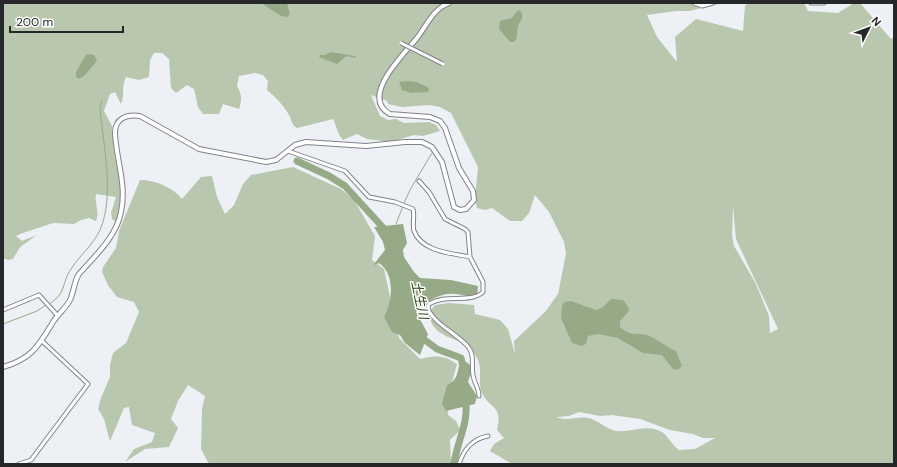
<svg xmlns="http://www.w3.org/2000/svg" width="897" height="467" font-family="'DM Sans','Noto Sans JP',sans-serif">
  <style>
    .green { fill: #b8c7ae; fill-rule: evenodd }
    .water { fill: #97aa88 }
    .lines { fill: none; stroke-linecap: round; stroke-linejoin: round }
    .stream { stroke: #97aa88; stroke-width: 1 }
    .river { stroke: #97aa88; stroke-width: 7 }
    .street-casing { stroke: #818388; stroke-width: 5 }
    .secondary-casing { stroke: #818388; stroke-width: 6 }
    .street { stroke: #fff; stroke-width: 3 }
    .secondary { stroke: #fff; stroke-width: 4 }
    .street-bridge-casing { stroke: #818388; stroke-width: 5; stroke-linecap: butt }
    .street-bridge { stroke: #fff; stroke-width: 3 }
    .labels { text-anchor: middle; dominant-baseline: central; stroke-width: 3; stroke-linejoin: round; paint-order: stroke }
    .water-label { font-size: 13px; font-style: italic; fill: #253e08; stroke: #fff }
  </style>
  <rect width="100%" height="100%" fill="#edf0f5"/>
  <path class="green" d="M3,3h720l-34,8h-13l-29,4 10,22 20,25 -2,-25 21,-18 47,12 2,-25 3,-3h56l4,8 30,2 16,-10h6l31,36 3,-2v427h-382l-22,-13 4,-7 10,-6 -7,-8c6,-26 -6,-19 -15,-37 -6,-14 4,-25 -9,-41 -13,-18 -37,-9 -45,-38l7,-9 14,-2 25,2 1,9 25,6 8,9 7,25 -1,-13 31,-29 13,-18 6,-30 2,-11 -2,-11 -15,-30 -14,-17 -6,18 -7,8h-12l-18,-13 -7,2 -8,-2 -2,-9 3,-32 -27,-54 -11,-6 -10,-2 -28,2 -14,-3 -1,-3 -16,-6 9,21 8,4 8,-1 8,4 25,-1 7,3 4,6 -17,5 -9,-1 -23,7 -24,-3 -10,-5 -14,6c-6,-7 -6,-13 -10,-21l-36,9c-6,-4 -5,-7 -8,-13 -5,-9 -14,-19 -22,-25l1,-9 -5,-6 -8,-2 -16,3 -2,10c5,8 5,14 2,23l-16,-5 -4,10h-16l-5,-7 -4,-18 -7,-4 -11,8 -5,-5 -2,-29 -7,-6h-8l-4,7 -1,17 -10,3 -13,-3c-5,9 -1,18 -5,27l-6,-12 -5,2 -6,17 8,15 2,24 10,49 -8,23 -4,-3 -1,-6 5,-16 -20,-3c-2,10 4,17 0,27l-7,-3 -8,2 -7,4 -21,-1 -33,11 -4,2 6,5 15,-6 -17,12 -7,12 -5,1 -5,-2zM733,206l3,33 42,90 -8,4 -1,-17 -13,-32 -22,-38 -2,-11zM579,412l21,4 12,-1 28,4 30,11 23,4 10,4h12l-20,11 -16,1c-6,-4 -12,-15 -17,-18 -16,-9 -30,1 -46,-1 -10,-2 -18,-11 -28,-13 -11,-2 -22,4 -31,-1l12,-1z
    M293,167l48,22 13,11 21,36 -3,24 12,9 15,69 21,21c15,-4 24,-4 37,5l-10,36 1,15 8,6 4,9 -10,10 1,24h-242l-8,-15 1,-40 3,-13 -17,-11 -10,16 -7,18 7,9 -9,19 -24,2 -20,13 9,-13 18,-7 3,-9 -23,-8 -3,-18 -5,1 -14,33 -6,-22 -6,-10 3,-11 9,-21v-12l3,-12 13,-10 13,-31 -5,-10 -17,-5 -9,-12 -6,-13 1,-5 13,-19 3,-17 21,-51c14,0 33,7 42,19l19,-22 11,-1 5,21 8,17 9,-9 9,-21 8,-9z"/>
  <path class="water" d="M261,3h26l3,11 -3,3 -6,-1z
    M518,10l3,1c3,7 0,9 -3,15 -2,7 1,10 -4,16h-4l-11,-13 1,-8 12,-3z
    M331,52l24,4 1,2 -10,-2 -9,8 -18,-7 1,-2h5z
    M88,54l6,1 3,6 -13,15 -6,3 -2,-3v-4l10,-17z
    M405,81l12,1 12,6 -1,4 -17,1 -9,-3 -3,-8z
    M403,224l4,19 -4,7 1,7 10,15 6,6 31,2 27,6 -1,11c-9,0 -20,-4 -28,-3 -10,0 -28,10 -33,18l12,22 -8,21 -15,-12 -5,-8 -8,-3 -8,-15c8,-15 12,-42 -5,-54l-4,2 -1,-1 11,-14 -2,-8 -9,-15z
    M611,299l12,1 6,8 -1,4 -8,9v6c11,10 16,5 27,8 11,4 19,12 29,16l6,15 -4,4 -5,-1 -11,-14 -19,-2 -25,-15 -20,-4 -10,2 -2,8 -5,2 -9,-3 -11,-25 1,-12 2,-4 7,-1 25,9 6,-2z
    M461,359c15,8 11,10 7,23l9,14 -2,8 -29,7 -4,-7 5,-19c12,-5 10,-15 14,-26z"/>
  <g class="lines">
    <path class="stream" d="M404,203l7,-15 21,-35
      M396,224l7,-18
      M49,304c18,-11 12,-20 22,-35 9,-14 22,-24 29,-39 15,-34 3,-86 0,-122l2,-8
      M3,324l34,-13 9,-6"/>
    <path class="river" d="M297,161l32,15 16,10 43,47
      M418,335l19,14 24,9 2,9
      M454,464c3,-24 16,-41 11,-67"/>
    <defs>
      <path id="street" d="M694,3l8,3 11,-3
        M811,3h13
        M288,151l57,20 24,26 26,5 18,7c2,8 -1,14 1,22 8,21 37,22 56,26
        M419,181l10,11 16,27 20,10 3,3 2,25 13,25v10c-13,12 -37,1 -54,12l-1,3c1,14 33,29 41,41 6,8 2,18 4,27 1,8 6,13 6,21
        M3,310l36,-15 19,21
        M19,464l12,-4 57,-76 -46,-43
        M459,464c5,-15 13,-25 29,-28"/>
      <path id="secondary" d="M3,367c29,-8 36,-22 50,-45 5,-8 13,-14 17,-22 4,-8 4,-19 9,-26 15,-17 38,-38 42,-62 6,-27 -5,-53 -6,-79 0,-15 12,-19 25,-17l59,33 67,13 10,-2 19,-15 11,-3 60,4 39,-4h17l10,5 10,15 12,45 6,3 6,-1 8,-9 -1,-9 -14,-23 -14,-40 -5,-7 -10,-4 -40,-3c-31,-17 14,-60 27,-76 10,-13 16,-29 32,-35"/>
    </defs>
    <use href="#street" class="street-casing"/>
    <use href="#secondary" class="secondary-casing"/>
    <use href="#street" class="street"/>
    <use href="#secondary" class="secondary"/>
    <defs>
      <path id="street-bridge" d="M401,43l42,21"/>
    </defs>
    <use href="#street-bridge" class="street-bridge-casing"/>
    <use href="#street-bridge" class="street-bridge"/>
  </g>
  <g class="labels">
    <g class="water-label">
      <text transform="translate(420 300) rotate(78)">土生川</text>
    </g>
  </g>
  <rect width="897" height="467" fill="none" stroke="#262729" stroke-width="8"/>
  <g transform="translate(869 28) rotate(48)" stroke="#ffffff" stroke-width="3" paint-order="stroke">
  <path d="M0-3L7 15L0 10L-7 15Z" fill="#262729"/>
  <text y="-6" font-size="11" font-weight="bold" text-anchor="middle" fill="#262729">N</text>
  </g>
  <path d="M10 26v6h113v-6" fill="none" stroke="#262729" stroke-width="2"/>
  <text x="16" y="26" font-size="12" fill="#262729" stroke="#ffffff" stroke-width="3" paint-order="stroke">200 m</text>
</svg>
